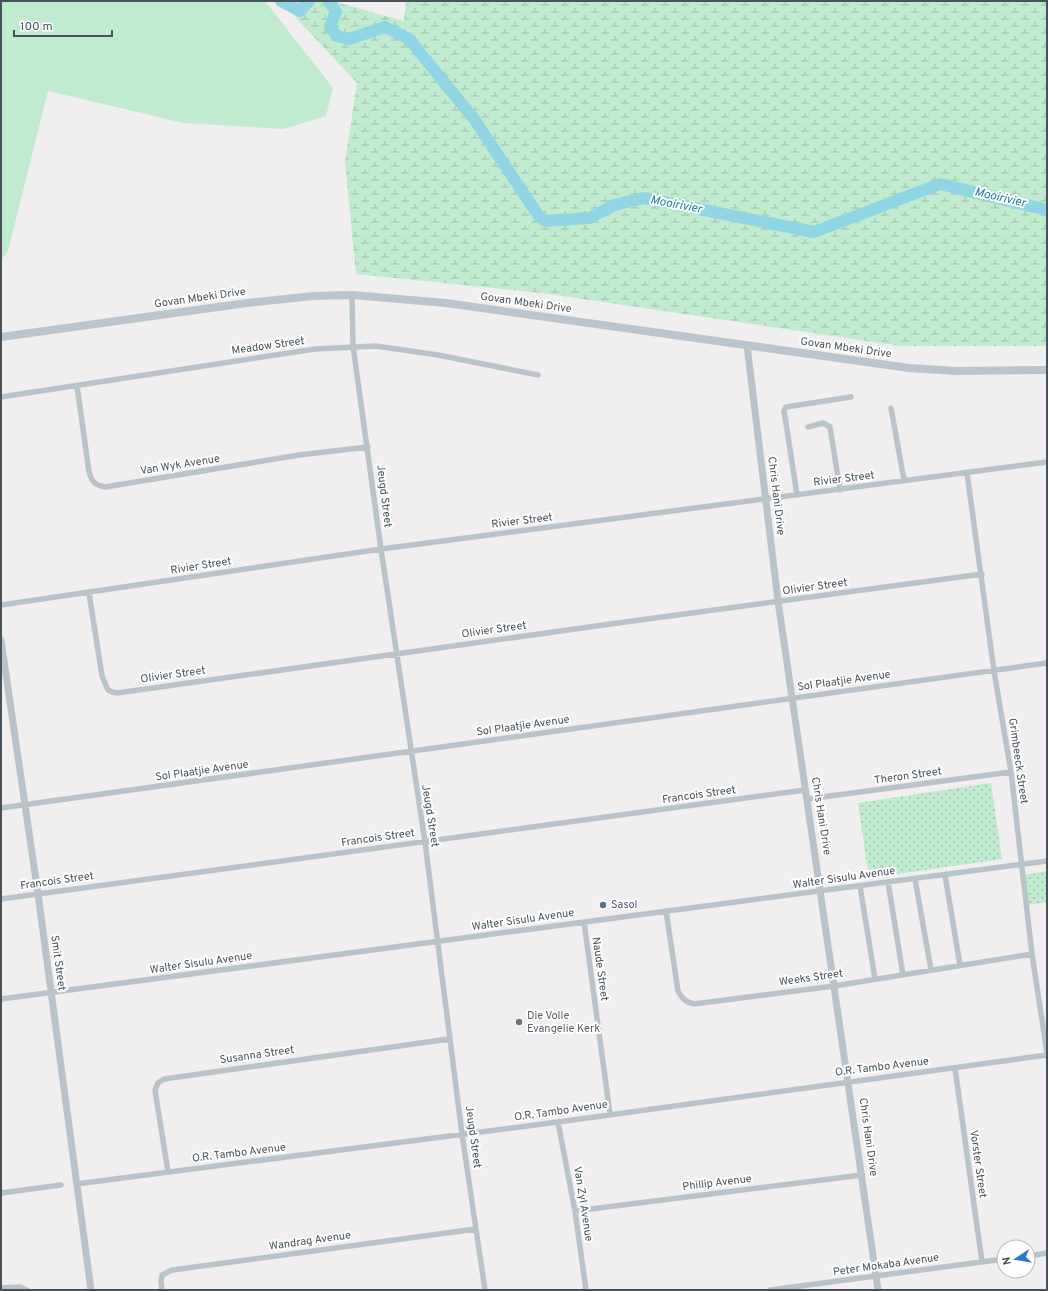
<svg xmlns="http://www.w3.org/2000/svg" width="1048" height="1291" font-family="Overpass,sans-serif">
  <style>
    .grass { fill: #c0ebcf }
    .wetland { fill: url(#wetland-marsh) }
    .park { fill: url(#park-dots) }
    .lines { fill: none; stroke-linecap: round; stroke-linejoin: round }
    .river { stroke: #90d5e4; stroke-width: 12 }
    .minor { stroke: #bbc3ca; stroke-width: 5.5 }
    .tertiary { stroke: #bbc3ca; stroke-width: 7 }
    .secondary { stroke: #bbc5ce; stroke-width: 8 }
    .service-dot { fill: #5c6f8a; stroke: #fff; stroke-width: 1.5 }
    .worship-dot { fill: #6b7280; stroke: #fff; stroke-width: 1.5 }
    .labels { text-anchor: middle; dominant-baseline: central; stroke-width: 4; stroke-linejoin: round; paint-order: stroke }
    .street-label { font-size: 11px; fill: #48525a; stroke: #fff }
    .service-label { font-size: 11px; fill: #4e5e75; stroke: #fff; text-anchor: start }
    .worship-label { font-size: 11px; fill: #5b616d; stroke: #fff; text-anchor: start }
    .water-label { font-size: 12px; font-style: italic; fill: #187e96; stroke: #fff }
  </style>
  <defs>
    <pattern id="wetland-marsh" width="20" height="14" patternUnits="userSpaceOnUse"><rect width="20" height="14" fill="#c0ebcf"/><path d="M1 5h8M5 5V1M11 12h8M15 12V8" fill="none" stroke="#9ec1ab"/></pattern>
    <pattern id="park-dots" width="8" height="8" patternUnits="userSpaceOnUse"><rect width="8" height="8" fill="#c0ebcf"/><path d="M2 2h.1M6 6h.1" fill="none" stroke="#9ec1ab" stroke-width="1.8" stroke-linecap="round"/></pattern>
  </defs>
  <rect width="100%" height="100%" fill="#f0eeee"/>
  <path class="grass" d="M1,1h264l68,87 -7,28 -42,13 -100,-6 -136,-32 -40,160 -7,9z"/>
  <path class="wetland" d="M286,1h46l72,20 2,-20h641v345h-146l-359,-53 -186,-19 -11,-112 12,-79 -61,-65z"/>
  <path class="park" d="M991,783l11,76 -133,19 -11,-75z
    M1047,871v31l-18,3 -4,-30z"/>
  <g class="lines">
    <path class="river" d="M281,1l19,10 9,-10
      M329,1l7,11 -6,14 7,10 12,3 36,-12 24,12 65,80 64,96 7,6 45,-3 24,-13 30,-7 170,34 126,-48 107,26"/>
    <path class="minor" d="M352,295l1,51 28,203 44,293 37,292 23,156
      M77,386l12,86c3,10 6,13 16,15l194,-32 69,-8
      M1,397l314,-48 61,-3 62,9 100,20
      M891,408l13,72
      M808,427l15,-4 7,4 10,63
      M967,473l27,198 17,101 21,182 15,99
      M797,495l-11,-72 -2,-12 2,-4 65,-10
      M89,593l13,83 6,14 4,2 5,1 508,-71 357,-48
      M1,605l380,-56 666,-87
      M807,799l204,-27
      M1,808l1046,-145
      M945,875l15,90
      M915,879l16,91
      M888,882l15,93
      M860,886l15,93
      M1,899l804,-109
      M666,911l12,80c4,8 8,11 16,13l140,-18 198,-32
      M584,922l26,192
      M1,999l1046,-138
      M955,1068l27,194
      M558,1122l17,89 11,79
      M168,1172l-13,-82 3,-7 6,-4 285,-40
      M76,1184l482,-62 489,-67
      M1,1193l60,-8
      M575,1211l287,-36
      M1028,1256l19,-3
      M1,1288l19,-1 7,3
      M162,1290l-1,-9 1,-6 10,-5 304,-41
      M770,1290l234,-31"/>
    <path class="tertiary" d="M747,345l31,256 100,689
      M1,640l37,254 53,396"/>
    <path class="secondary" d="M1,337l246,-34 66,-7 39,-1 94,8 463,65 47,3 91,-1"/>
  </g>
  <circle class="service-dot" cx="603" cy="905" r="4"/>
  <circle class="worship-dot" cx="519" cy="1022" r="4"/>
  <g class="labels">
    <g class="street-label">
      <text transform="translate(200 298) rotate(-8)">Govan Mbeki Drive</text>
      <text transform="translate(526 303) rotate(8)">Govan Mbeki Drive</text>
      <text transform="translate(268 346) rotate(-8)">Meadow Street</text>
      <text transform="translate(846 348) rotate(8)">Govan Mbeki Drive</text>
      <text transform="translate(180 465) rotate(-9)">Van Wyk Avenue</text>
      <text transform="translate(844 479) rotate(-7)">Rivier Street</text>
      <text transform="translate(384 496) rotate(83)">Jeugd Street</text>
      <text transform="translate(776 496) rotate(83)">Chris Hani Drive</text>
      <text transform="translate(522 521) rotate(-7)">Rivier Street</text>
      <text transform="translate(201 566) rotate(-9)">Rivier Street</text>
      <text transform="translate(815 587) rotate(-8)">Olivier Street</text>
      <text transform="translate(494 630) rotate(-8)">Olivier Street</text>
      <text transform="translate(173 675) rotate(-8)">Olivier Street</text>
      <text transform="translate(844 681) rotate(-8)">Sol Plaatjie Avenue</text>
      <text transform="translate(523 726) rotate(-8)">Sol Plaatjie Avenue</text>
      <text transform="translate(1018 761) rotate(82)">Grimbeeck Street</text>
      <text transform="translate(202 771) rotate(-8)">Sol Plaatjie Avenue</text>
      <text transform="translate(908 776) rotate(-8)">Theron Street</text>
      <text transform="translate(699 795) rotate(-8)">Francois Street</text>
      <text transform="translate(430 816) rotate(81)">Jeugd Street</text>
      <text transform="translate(821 816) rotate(81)">Chris Hani Drive</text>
      <text transform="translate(378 838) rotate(-8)">Francois Street</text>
      <text transform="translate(844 878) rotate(-8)">Walter Sisulu Avenue</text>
      <text transform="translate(57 881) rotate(-8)">Francois Street</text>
      <text transform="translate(523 920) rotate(-8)">Walter Sisulu Avenue</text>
      <text transform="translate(58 963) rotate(82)">Smit Street</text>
      <text transform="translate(201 963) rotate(-8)">Walter Sisulu Avenue</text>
      <text transform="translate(600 969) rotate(82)">Naude Street</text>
      <text transform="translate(811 978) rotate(-8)">Weeks Street</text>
      <text transform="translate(257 1055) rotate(-8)">Susanna Street</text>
      <text transform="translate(882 1067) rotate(-7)">O.R. Tambo Avenue</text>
      <text transform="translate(561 1111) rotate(-8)">O.R. Tambo Avenue</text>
      <text transform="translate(473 1137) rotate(82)">Jeugd Street</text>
      <text transform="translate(868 1137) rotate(82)">Chris Hani Drive</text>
      <text transform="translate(239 1153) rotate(-7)">O.R. Tambo Avenue</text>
      <text transform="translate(978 1164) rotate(82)">Vorster Street</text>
      <text transform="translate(717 1183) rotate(-7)">Phillip Avenue</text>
      <text transform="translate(583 1204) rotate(81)">Van Zyl Avenue</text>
      <text transform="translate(310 1241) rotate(-8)">Wandrag Avenue</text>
      <text transform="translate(886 1265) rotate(-8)">Peter Mokaba Avenue</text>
    </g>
    <g class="service-label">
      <text x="611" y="905">Sasol</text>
    </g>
    <g class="worship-label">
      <text x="527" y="1016">Die Volle<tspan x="527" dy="13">Evangelie Kerk</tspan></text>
    </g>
    <g class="water-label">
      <text transform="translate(1000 198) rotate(13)">Mooirivier</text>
      <text transform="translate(676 205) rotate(11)">Mooirivier</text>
    </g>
  </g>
  <rect width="1048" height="1291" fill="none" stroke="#48525a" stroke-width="4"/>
  <g transform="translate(1016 1259) rotate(258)"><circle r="19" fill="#ffffff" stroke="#b6babd"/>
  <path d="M0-3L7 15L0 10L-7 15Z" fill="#2875d1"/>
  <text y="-6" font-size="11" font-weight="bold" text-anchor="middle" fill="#48525a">N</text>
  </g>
  <path d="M14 30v6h98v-6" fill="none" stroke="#48525a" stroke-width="2"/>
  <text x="20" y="30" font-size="12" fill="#48525a" stroke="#ffffff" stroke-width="3" paint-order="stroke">100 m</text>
</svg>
